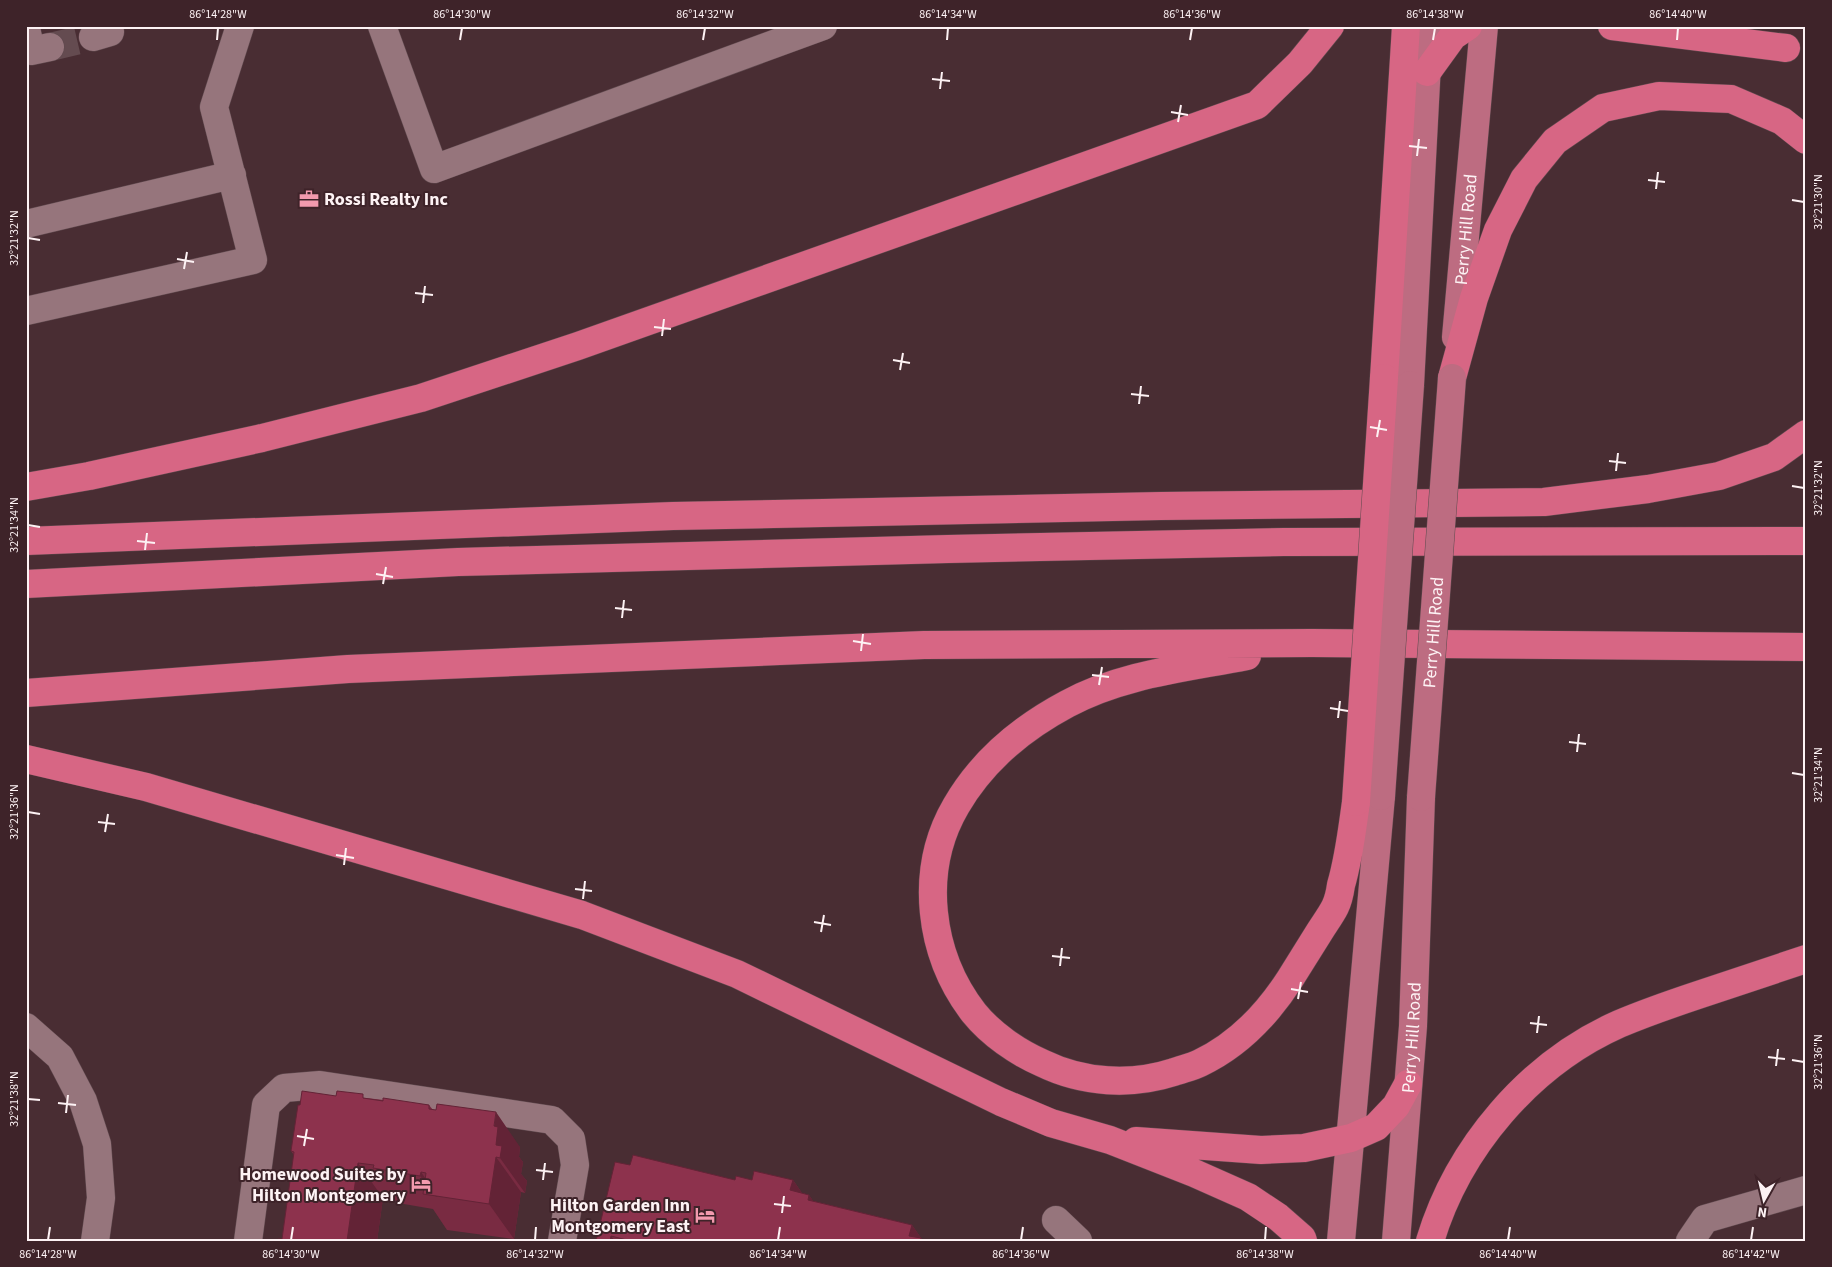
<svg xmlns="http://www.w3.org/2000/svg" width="1832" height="1267" font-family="'Source Sans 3',sans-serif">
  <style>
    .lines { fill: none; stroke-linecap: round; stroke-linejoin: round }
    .minor-tunnel { stroke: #644b50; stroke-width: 28; stroke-dasharray: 28 14; stroke-linecap: butt }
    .minor-casing { stroke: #604a4f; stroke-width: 29 }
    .major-casing { stroke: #604a4f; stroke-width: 29 }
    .highway-casing { stroke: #604a4f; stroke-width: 29 }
    .minor { stroke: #96757c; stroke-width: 28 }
    .major { stroke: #bd6c81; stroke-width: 28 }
    .highway { stroke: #d76684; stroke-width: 28 }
    .major-bridge-casing { stroke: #604a4f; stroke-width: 29; stroke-linecap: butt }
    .highway-bridge-casing { stroke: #604a4f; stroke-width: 29; stroke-linecap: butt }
    .major-bridge { stroke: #bd6c81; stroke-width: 28 }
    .highway-bridge { stroke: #d76684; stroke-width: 28 }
    .wall { fill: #792b42 }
    .shaded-wall { fill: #632336 }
    .building { fill: #8d324d; stroke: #632336 }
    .ticks { fill: none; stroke: #fdf2f4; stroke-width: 2 }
    .labels { text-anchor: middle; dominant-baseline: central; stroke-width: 4; stroke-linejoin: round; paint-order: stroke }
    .poi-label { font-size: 18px; font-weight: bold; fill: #fdf2f4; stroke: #3e2329; text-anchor: end }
    .street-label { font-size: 18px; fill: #fdf2f4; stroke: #3e2329 }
    .neatline { fill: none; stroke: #fdf2f4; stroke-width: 2 }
    .ticks-label { font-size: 12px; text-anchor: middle; fill: #fdf2f4 }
  </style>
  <rect width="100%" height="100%" fill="#492d33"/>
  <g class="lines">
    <path class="minor-tunnel" d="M50,47l43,-10"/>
    <defs>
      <path id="minor" d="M382,26l52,143 389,-143
        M26,28l5,23 19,-4
        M93,37l17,-5 -2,-6
        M26,224l206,-49
        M26,311l227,-51 -39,-153 26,-81
        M26,1027l34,30 23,44 14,43 4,54 -6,43
        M1056,1220l22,21
        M248,1241l18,-136 18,-17 36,-3 232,35 19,19 4,26 -13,76
        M1690,1241l15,-22 101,-29"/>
      <g id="major">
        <path id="s1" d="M1456,337l28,-311"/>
        <path d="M1410,385l19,-359"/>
        <path d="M1341,1241l40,-445"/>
        <path id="s2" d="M1396,1241l17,-215 8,-229"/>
      </g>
      <path id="highway" d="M1612,26l174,22
        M1427,72l26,-36 15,-10
        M1384,378l22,-352
        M1452,378l22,-80 24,-68 26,-51 31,-38 48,-33 56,-12 72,3 51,22 24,19
        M26,487l63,-11 173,-38 159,-40 157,-52 679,-241 43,-42 30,-37
        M26,541l647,-25 488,-10 383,-4 104,-13 71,-13 55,-19 32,-23
        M26,584l432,-22 490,-13 336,-7 522,-1
        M1247,656c-60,12 -125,18 -180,48 -45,24 -85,57 -111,102 -38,65 -27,149 18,207 17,21 43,39 68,50 41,20 89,23 132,9 8,-3 18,-5 26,-9 38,-18 68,-50 90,-84 10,-16 20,-32 30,-48 5,-8 11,-16 15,-24 3,-6 5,-15 6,-22 8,-27 11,-55 15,-83
        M26,693l322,-24 576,-24 388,-2 494,4
        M26,759l120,28 436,128 155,59 264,128 50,21 59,17 84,33 54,24 30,20 24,21 1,3
        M1136,1141l125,9 43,-2 47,-10 25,-11 20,-21 12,-22
        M1430,1241c28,-93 99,-177 189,-217 26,-11 52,-20 79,-29 36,-12 72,-24 108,-36"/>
    </defs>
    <use href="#minor" class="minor-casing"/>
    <use href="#major" class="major-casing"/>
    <use href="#highway" class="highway-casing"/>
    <use href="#minor" class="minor"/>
    <use href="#major" class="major"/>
    <use href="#highway" class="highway"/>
    <defs>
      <g id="major-bridge">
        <path d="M1381,796l29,-411"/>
        <path id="s3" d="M1421,797l31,-419"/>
      </g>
      <path id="highway-bridge" d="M1356,802l28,-424"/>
    </defs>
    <use href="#major-bridge" class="major-bridge-casing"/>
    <use href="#highway-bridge" class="highway-bridge-casing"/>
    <use href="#major-bridge" class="major-bridge"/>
    <use href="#highway-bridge" class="highway-bridge"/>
  </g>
  <path class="wall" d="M336,1096l30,2 63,7 4,5 87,37 -1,10 4,5 -2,12 6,7 -2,12 -4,-1 -7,47 -67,-9 -14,-21 -35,-6 -3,-3 -12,-2 -6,43h-99l4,-2 12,-84 -3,-4 9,-46z
    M630,1165l105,15h58l9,13 7,2 4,6 99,24 11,16h-327z"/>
  <path class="shaded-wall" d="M496,1112l24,35 -1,10 4,5 -2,12 6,7 -2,12 -25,-35 -4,-13 -2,-19z
    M496,1157l25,35 -7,47 -25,-35z
    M358,1163l25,35 -6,43h-30z
    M421,1172l17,25 -3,-1 -15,-20z
    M793,1180l24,35 -27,-25z
    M809,1195l25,35 -26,-30z
    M912,1225l9,13 2,3h-10l-4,-5z
    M611,1236l4,5h-5z"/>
  <path class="building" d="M302,1091l34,5 1,-5 26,3v4l20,3v-3l46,7v4l7,1 1,-6 59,8 -2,14 4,1 -2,18 6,1 -2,12 -4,-1 -7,47 -66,-10 3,-21 -5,-1 -1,4 -47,-8 1,-3 -16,-2 -11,78h-69v-2h4l12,-87 -3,-1 7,-46h2z
    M633,1155l102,25 1,-4 16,4 2,-9 39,9 -3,10 19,5 -1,5 104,25 -3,11 12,2 -1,3h-289l-20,-5 -1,5h-14l19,-79 15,3z"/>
  <path class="ticks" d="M217,40l1,-12M460,40l2,-12M703,40l2,-12M947,40l1,-12M1190,40l2,-12M1433,40l2,-12M1677,40l1,-12M932,79l18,2M940,89l2,-17M1171,112l17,3M1178,122l3,-17M1409,146l18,2M1417,156l2,-17M1648,180l17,2M1656,189l2,-17M1792,200l12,2M28,238l12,2M177,259l17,3M184,269l3,-17M415,293l18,2M423,303l2,-17M654,327l17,2M662,336l2,-17M893,360l17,3M900,370l3,-17M1131,394l18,2M1139,404l2,-18M1370,427l17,3M1377,437l3,-17M1609,461l17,2M1616,471l2,-18M1792,486l12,2M28,525l12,2M137,541l18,2M145,550l2,-17M376,574l17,3M383,584l3,-17M615,608l17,2M622,618l2,-18M853,641l18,3M861,651l2,-17M1092,675l17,2M1099,685l3,-18M1330,708l18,3M1338,718l2,-17M1569,742l17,2M1577,752l2,-18M1792,773l12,2M28,812l12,2M98,822l17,2M105,832l3,-18M336,855l18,3M344,865l2,-17M575,889l17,2M583,899l2,-18M814,922l17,3M821,932l3,-17M1052,956l18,2M1060,966l2,-18M1291,989l17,3M1298,999l3,-17M1530,1023l17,2M1537,1033l2,-17M1768,1057l17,2M1792,1060l12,2M1776,1066l2,-17M28,1099l12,1M58,1103l18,2M66,1113l2,-18M297,1136l17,3M304,1146l3,-17M536,1170l17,2M543,1180l2,-17M774,1204l17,2M782,1213l2,-17M48,1240l2,-13M291,1240l2,-13M535,1240l1,-13M778,1240l2,-13M1021,1240l2,-13M1265,1240l1,-13M1508,1240l2,-13M1751,1240l2,-13"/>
  <defs>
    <symbol id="office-bare" viewBox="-9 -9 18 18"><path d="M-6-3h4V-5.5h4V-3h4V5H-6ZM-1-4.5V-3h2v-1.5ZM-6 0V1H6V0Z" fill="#f29aae" stroke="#3e2329" stroke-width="2.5" paint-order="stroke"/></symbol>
    <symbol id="hotel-bare" viewBox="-9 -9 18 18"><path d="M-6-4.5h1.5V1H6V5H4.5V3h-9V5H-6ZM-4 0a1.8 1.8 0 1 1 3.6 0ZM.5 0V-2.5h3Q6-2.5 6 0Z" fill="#f29aae" stroke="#3e2329" stroke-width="2.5" paint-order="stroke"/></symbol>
  </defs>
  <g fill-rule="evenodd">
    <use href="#office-bare" x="295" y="185" width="28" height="28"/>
    <use href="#hotel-bare" x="407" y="1170" width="28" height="28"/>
    <use href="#hotel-bare" x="691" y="1201" width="28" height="28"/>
  </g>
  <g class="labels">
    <g class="poi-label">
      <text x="324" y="199" text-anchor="start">Rossi Realty Inc</text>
      <text x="406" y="1174">Homewood Suites by<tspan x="406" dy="21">Hilton Montgomery</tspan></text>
      <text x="690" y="1205">Hilton Garden Inn<tspan x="690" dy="21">Montgomery East</tspan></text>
    </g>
    <g class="street-label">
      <text stroke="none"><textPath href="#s1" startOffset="108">Perry Hill Road</textPath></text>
      <text stroke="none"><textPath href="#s3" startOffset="165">Perry Hill Road</textPath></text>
      <text stroke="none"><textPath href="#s2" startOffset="204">Perry Hill Road</textPath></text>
    </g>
  </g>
  <rect width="1832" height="1267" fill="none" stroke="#3e2329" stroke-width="55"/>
  <g transform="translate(1764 1200) rotate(188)" stroke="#3e2329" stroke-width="4" paint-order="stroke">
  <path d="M0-4L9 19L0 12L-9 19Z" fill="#fdf2f4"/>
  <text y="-8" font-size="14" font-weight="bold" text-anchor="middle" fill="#fdf2f4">N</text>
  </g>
  <rect x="28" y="28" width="1776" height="1212" class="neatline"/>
  <g class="ticks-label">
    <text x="218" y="18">86°14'28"W</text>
    <text x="462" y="18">86°14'30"W</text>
    <text x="705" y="18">86°14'32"W</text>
    <text x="948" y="18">86°14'34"W</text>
    <text x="1192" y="18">86°14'36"W</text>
    <text x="1435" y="18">86°14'38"W</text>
    <text x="1678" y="18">86°14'40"W</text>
    <text transform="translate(1818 202) rotate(-90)" y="4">32°21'30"N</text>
    <text transform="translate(14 238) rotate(-90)" y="4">32°21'32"N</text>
    <text transform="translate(1818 488) rotate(-90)" y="4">32°21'32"N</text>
    <text transform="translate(14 525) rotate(-90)" y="4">32°21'34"N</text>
    <text transform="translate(1818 775) rotate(-90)" y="4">32°21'34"N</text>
    <text transform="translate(14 812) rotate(-90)" y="4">32°21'36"N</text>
    <text transform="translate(1818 1062) rotate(-90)" y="4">32°21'36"N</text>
    <text transform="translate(14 1099) rotate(-90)" y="4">32°21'38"N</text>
    <text x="48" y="1258">86°14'28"W</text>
    <text x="291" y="1258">86°14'30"W</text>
    <text x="535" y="1258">86°14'32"W</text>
    <text x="778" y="1258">86°14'34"W</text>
    <text x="1021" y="1258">86°14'36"W</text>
    <text x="1265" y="1258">86°14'38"W</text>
    <text x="1508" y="1258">86°14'40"W</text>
    <text x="1751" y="1258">86°14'42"W</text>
  </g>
</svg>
